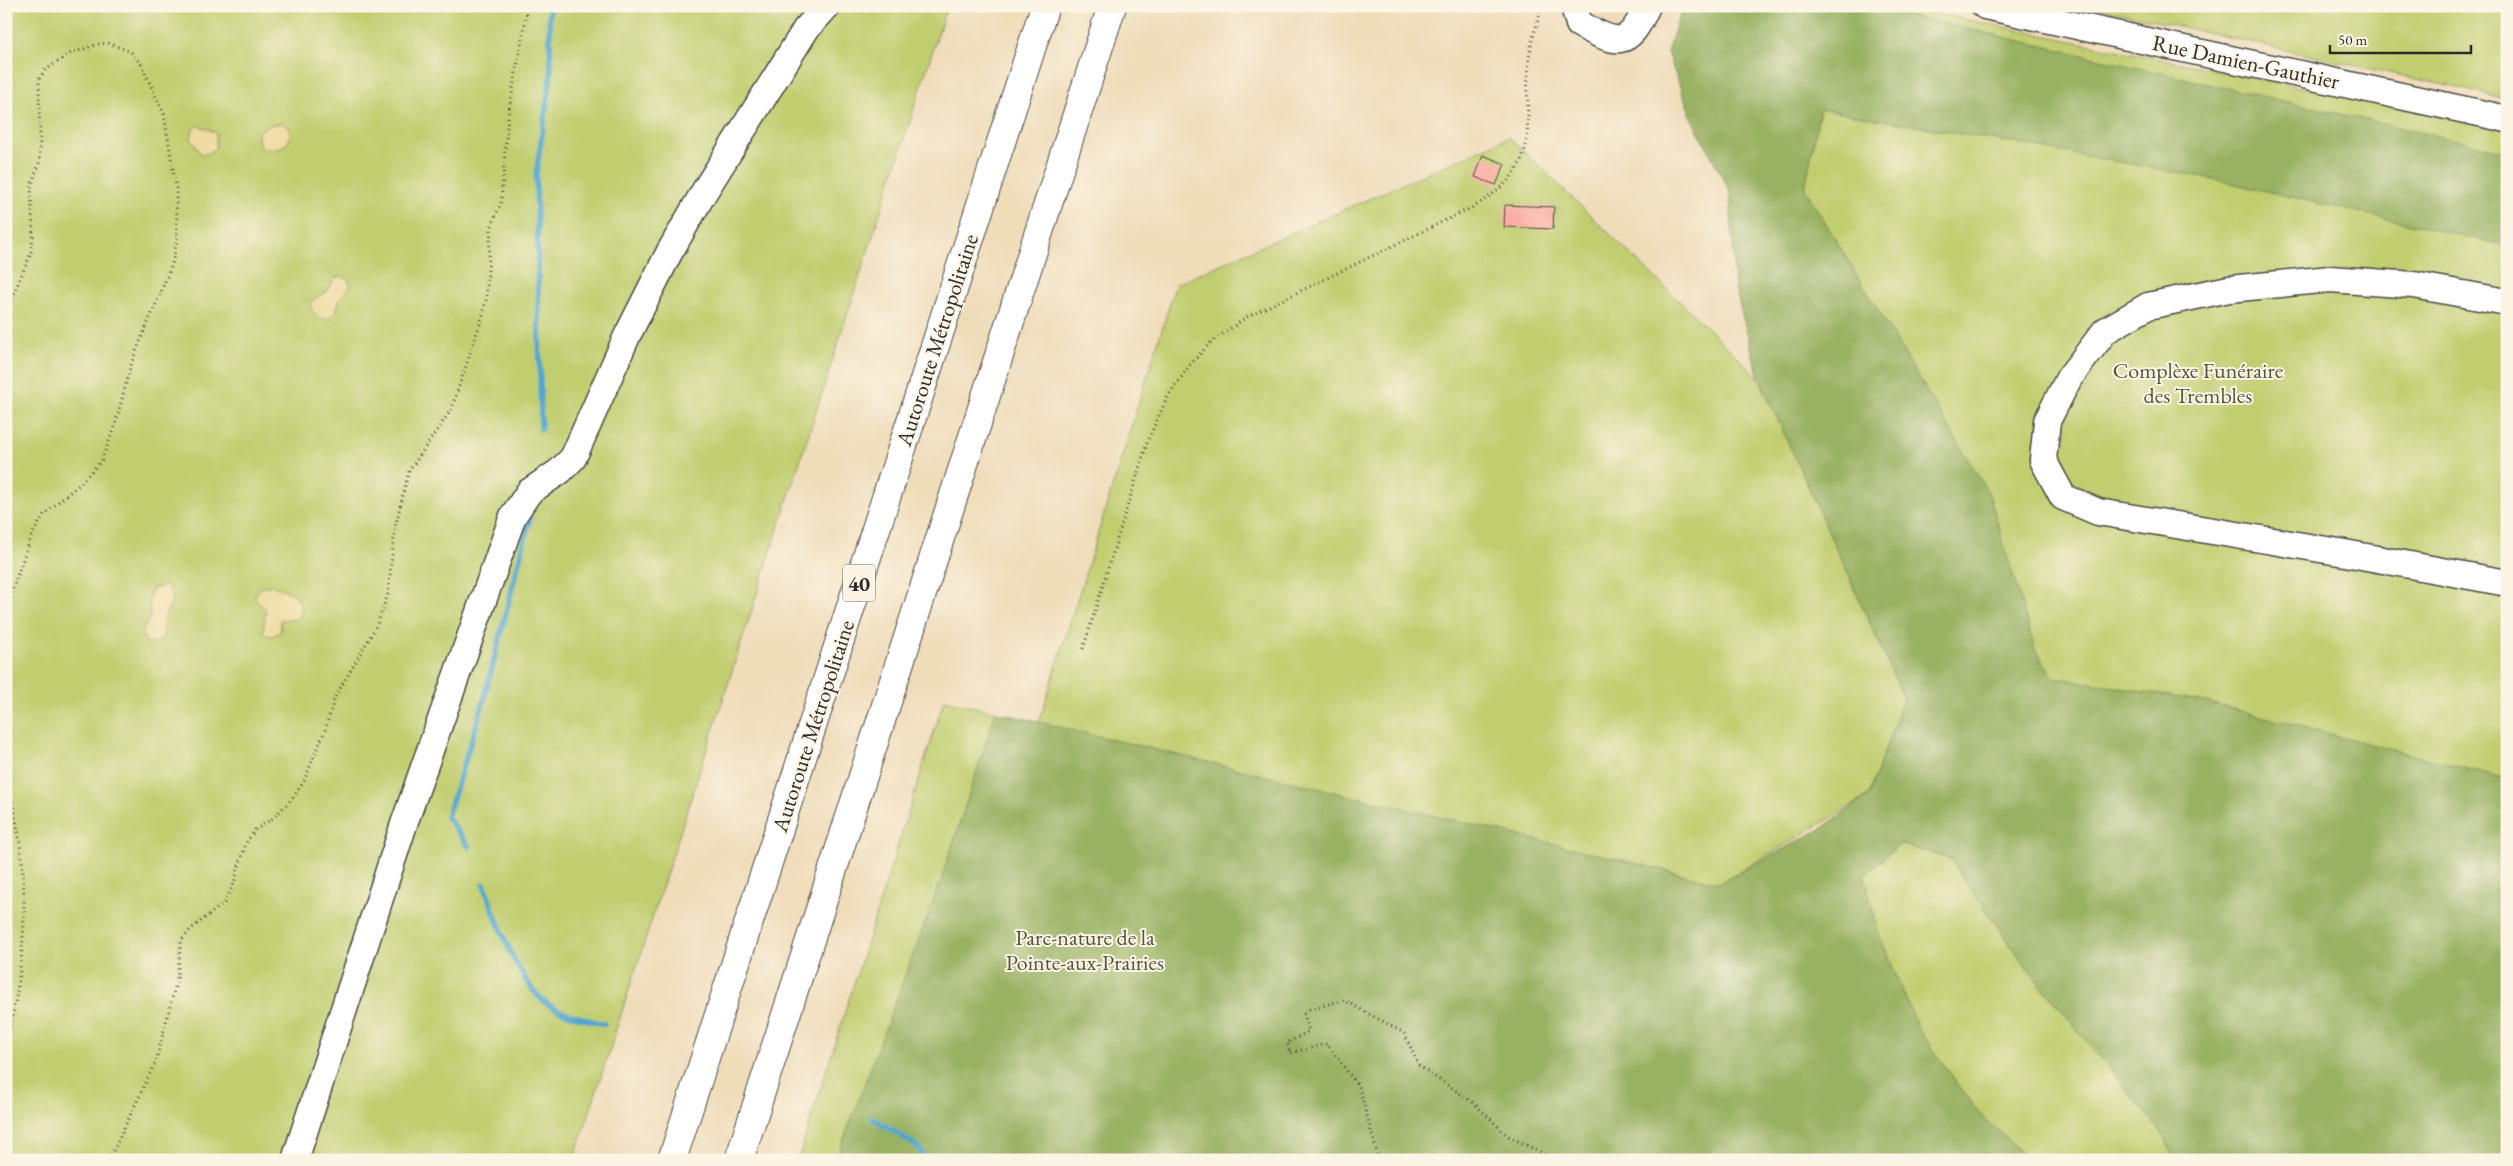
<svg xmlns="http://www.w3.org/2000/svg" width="2513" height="1166" font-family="'EB Garamond',serif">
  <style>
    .green { fill: #c1ce6f; stroke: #767c4d }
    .forest { fill: #98b162; stroke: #626e46 }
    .sand { fill: #eeda9e; stroke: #8c8264 }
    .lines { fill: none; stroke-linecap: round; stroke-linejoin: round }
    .stream { stroke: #53a6ce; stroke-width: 5.5 }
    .building { fill: #fbaba1 }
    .minor-casing { stroke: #484640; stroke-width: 29 }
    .highway-casing { stroke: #484640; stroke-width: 30 }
    .path { stroke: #484640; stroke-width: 3; stroke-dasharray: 1 4; stroke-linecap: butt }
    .minor { stroke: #fff; stroke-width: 26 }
    .highway { stroke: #fff; stroke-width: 28 }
    .labels { text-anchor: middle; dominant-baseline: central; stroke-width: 4; stroke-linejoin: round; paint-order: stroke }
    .shield { fill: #fcf5e5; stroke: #6a6863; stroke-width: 1 }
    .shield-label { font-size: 21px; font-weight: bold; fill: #2b2b2b }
    .street-label { font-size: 22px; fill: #2b2b2b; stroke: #fcf5e5 }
    .park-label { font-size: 22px; fill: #50543c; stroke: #fcf5e5 }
  </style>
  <rect width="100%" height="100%" fill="#fcf5e5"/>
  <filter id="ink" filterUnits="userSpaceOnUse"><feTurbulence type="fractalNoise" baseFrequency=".02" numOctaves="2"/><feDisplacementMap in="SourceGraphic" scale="10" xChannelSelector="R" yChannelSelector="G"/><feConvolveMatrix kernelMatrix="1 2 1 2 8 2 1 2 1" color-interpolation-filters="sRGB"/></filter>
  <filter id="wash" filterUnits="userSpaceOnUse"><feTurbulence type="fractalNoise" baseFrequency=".0096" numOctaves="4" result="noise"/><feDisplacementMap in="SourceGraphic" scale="20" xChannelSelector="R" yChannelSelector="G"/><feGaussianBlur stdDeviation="1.12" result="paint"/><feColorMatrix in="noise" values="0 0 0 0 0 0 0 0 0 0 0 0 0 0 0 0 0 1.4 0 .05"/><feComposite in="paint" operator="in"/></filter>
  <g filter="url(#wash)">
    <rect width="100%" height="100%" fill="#efdcb9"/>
    <path class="green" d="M6,6h941l-373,1154h-568z
      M1702,6h197l608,123v1031h-1709l146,-460 95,22 137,-438 333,-147 250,241 145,320 -36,98 -148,87 155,36 -11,-44 36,-31 50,15 67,95z
      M2088,6h419v93z"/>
    <path class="forest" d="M1683,6h184l640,146v94l-303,-69 -384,-68 -15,80 184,305 45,152 19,31 153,25 301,77v381h-332l-13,-27 -132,-161 -80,-113 -50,-15 -36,31 15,59 39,94 59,83 53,49h-1194l104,-277 56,-171 723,171 100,-53 49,-34 36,-98 -145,-320 -24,-90 -5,-97 -37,-70 -26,-69z"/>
    <path class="sand" d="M282,123l8,6 1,6 -4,9 -14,6 -12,-2 -3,-7 1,-10 11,-6z
      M198,125l18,8v15l-8,6h-7l-10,-15 2,-10z
      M342,276l7,4 1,7 -11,13 -3,12 -8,7 -8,-1 -9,-8v-9l15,-9 9,-14z
      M165,585l4,3 4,10 -9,21v16l-6,8 -10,1 -4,-5 -2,-6 8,-16 -1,-20 4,-8z
      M270,585l23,8c7,7 13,19 4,26l-17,1 1,11 -8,5 -7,-1 -3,-3 3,-23 -12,-11 5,-9z"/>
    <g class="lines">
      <path class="stream" d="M541,429l-5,-255 15,-98 -2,-70
        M469,847l-22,-30 35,-110 48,-189
        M484,884c11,33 35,102 65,121 16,10 37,14 55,19
        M872,1118l45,28 10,14"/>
    </g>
    <g id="blocks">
      <path class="building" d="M1483,155l22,9 -9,21 -21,-8z
        M1505,205l49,2 -1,22 -49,-2z"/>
    </g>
  </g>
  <g filter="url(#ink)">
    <use href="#blocks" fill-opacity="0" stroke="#484640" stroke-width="1"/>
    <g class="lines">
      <defs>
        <path id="minor" d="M1574,6l5,18c39,21 49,25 68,-18
          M1985,6l522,113
          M2507,302l-93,-17 -84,-6 -101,10 -81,17 -43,25 -36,47 -22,43 -4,39 20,37 35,15 247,41 162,30
          M295,1160l110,-339 108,-305 16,-24 31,-21 13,-13 54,-122 42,-83 35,-61 102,-163 21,-23"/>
        <path id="highway" d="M672,1160l373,-1154
          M739,1160l373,-1154"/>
      </defs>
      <use href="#minor" class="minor-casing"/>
      <use href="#highway" class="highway-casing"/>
      <path class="path" d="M6,312l25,-59 2,-17 -2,-50 8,-22 1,-17 -1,-67 5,-9 25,-17 29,-10 10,-1 23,9 10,12 23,50 12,74 1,51 -5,26 -40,96 -18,68 -13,32 -20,22 -37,31 -13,23 -25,71
        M1083,649l65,-209 20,-44 21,-30 22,-24 36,-25 228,-111c72,-44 47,-77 54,-147 2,-18 8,-36 13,-53
        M6,778c27,94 21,176 0,271
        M109,1160l47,-99 21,-82 4,-38 10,-12 33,-26 9,-17 13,-43 9,-13 18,-12 19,-19 12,-18 21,-51 10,-33 42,-72 11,-31 7,-67 14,-56 42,-61 31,-92 4,-18 5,-72 10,-26 7,-86 20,-110
        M1379,1160l-20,-73 -32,-43 -37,9 -3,-10 22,-12 -6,-20 41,-11 60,33 15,33 55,37 34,33 48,24"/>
      <use href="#minor" class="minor"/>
      <use href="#highway" class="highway"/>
    </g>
  </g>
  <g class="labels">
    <rect class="shield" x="843" y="564.5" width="32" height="37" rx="4"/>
    <g class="shield-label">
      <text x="859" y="583">40</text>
    </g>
    <g class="street-label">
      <text transform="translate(2246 62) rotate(12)">Rue Damien-Gauthier</text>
      <text transform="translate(937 340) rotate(-72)">Autoroute Métropolitaine</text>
      <text transform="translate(813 726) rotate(-72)">Autoroute Métropolitaine</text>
    </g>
    <g class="park-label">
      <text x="2198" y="370">Complèxe Funéraire<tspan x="2198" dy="25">des Trembles</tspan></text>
      <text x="1085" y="937">Parc-nature de la<tspan x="1085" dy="25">Pointe-aux-Prairies</tspan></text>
    </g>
  </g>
  <rect width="2513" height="1166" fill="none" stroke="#fcf5e5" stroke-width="25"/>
  <path d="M2330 45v8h141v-8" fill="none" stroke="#2b2b2b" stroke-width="2.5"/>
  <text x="2338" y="45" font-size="15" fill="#2b2b2b" stroke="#fcf5e5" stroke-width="4" paint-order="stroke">50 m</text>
</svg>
